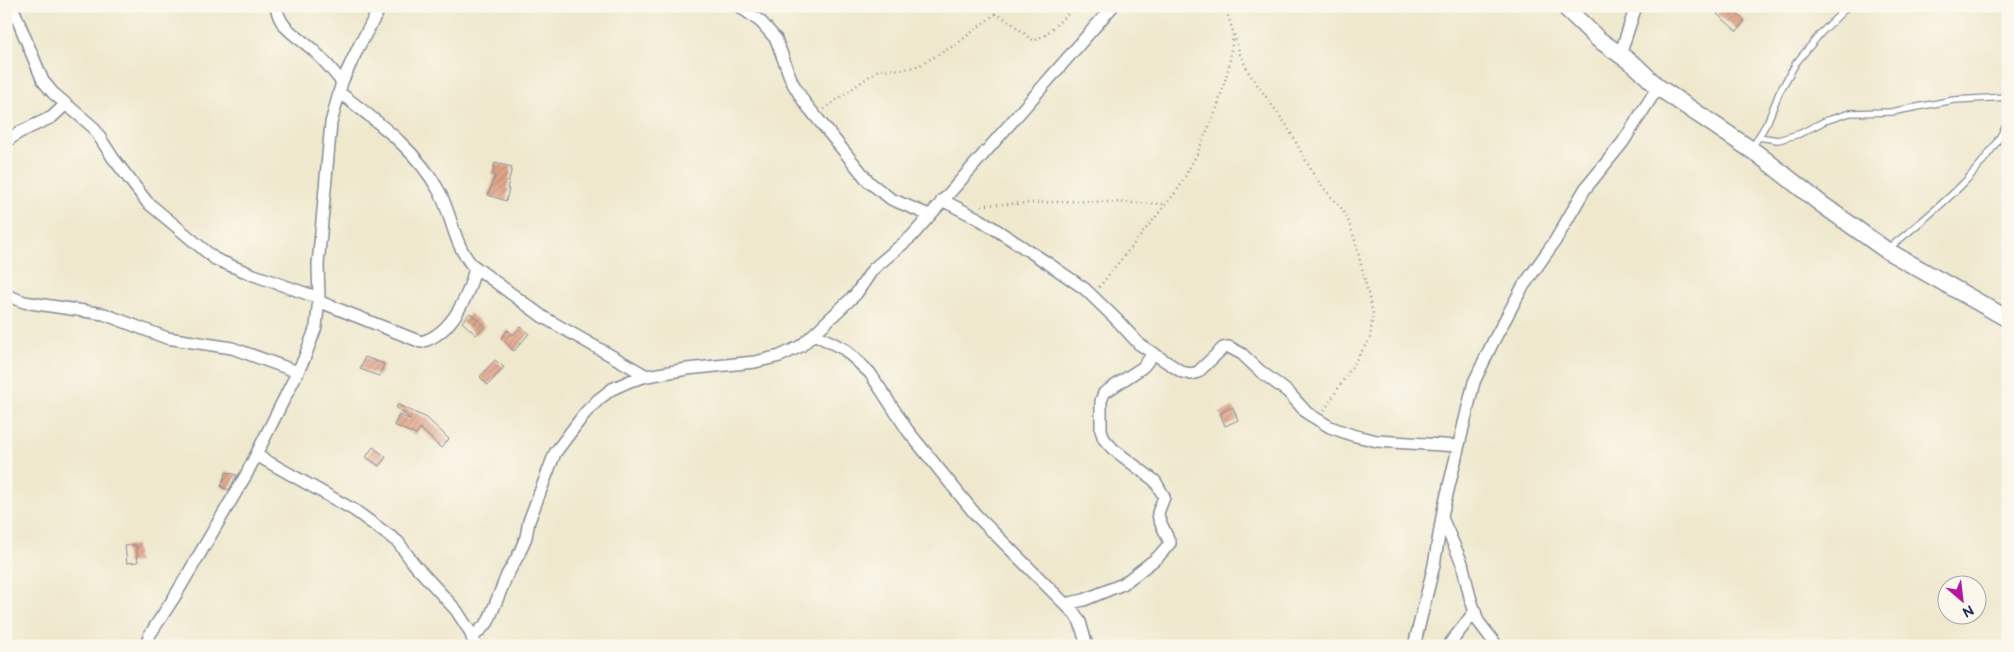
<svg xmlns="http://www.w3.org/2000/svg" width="2014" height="652" font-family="'Balsamiq Sans',sans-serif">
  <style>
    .building { fill: url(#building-hatch) }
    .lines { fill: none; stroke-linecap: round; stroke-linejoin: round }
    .lane-casing { stroke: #858c96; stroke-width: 8 }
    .street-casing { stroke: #858c96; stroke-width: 14 }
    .secondary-casing { stroke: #858c96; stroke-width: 19 }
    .path { stroke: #858c96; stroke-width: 2.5; stroke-dasharray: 1 4; stroke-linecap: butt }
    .lane { stroke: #fff; stroke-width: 5.5 }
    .street { stroke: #fff; stroke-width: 11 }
    .secondary { stroke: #fff; stroke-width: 16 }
  </style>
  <defs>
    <pattern id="building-hatch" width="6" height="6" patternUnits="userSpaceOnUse" patternTransform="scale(1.25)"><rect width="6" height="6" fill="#e1a488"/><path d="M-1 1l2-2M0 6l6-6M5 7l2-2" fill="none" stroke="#b68672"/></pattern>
  </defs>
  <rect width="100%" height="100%" fill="#fbf7ec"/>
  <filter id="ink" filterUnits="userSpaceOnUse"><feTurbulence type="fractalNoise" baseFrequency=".02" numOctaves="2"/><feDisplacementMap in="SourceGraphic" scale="10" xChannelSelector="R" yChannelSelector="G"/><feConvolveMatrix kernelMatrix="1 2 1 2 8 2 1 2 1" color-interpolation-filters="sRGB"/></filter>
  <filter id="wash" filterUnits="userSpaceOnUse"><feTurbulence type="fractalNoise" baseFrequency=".0096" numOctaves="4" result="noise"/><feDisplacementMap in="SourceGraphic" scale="20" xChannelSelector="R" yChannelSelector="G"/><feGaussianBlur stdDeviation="1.12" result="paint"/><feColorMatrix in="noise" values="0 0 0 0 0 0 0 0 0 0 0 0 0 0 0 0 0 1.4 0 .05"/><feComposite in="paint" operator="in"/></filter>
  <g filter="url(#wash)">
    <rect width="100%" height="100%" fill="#efe8cd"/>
    <g id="blocks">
      <path class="building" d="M1723,6h5l17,15 -8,10 -20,-17z
        M495,163l17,4 -5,22h2l-3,12 -18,-6 7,-19 -3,-1z
        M470,313l15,13 -9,9 -14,-13z
        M521,327l8,7 -15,17 -13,-13 7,-8 5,5z
        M365,357l19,7 -5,12 -19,-7z
        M495,360l9,7 -16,18 -8,-8z
        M398,405l29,13 22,21 -8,9 -21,-20 -4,7 -22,-10 5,-10 12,5 -15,-13z
        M1233,407l5,13 -13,6 -5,-13z
        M373,447l13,10 -7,9 -13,-9z
        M226,472l11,3 -8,15 -8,-3z
        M136,545l2,17 -11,1 -2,-17z"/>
    </g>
  </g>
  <g filter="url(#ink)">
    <use href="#blocks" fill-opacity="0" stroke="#858c96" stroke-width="1"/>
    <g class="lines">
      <defs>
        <path id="lane" d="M1758,137l20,3 21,-6 26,-13 25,-8 41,-1 63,-12 54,-3
          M1752,148l16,-27 11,-28 17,-30 25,-30 27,-27
          M1888,249c45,-37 94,-74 120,-127"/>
        <path id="street" d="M12,6l31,75 10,12 40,34 20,31 34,44 68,57 36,15 68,24
          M276,6c4,24 21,29 37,44 11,10 20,21 29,32
          M739,6l22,16 15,17 16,43 12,20 65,80 22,17 38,16
          M1620,55l16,-49
          M339,92c37,29 77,57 100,99 13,24 14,51 32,73l72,53 104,59
          M6,142l12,-9 34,-16 14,-13
          M942,200l39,20 68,44 36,25 32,31 22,24 43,28 9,2 7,-2 25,-24 6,-1 13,7 18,17 28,21 19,21 23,14 22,8 25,6 81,5
          M6,295l18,7 80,12 63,24 65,10 66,24
          M318,301l103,41c31,-8 48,-47 54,-74
          M814,334l30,15 26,24 38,58 68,84 99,99 5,8 7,24
          M256,455l98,55 44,32 16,22 42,46 13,20 7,16
          M1442,518l20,45 8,34 8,24 19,25
          M1065,604l19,-4 39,-16 35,-27 12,-14 -11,-24 -1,-6 6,-16 -2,-4 -7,-12 -42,-32 -9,-10 -3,-9v-29l3,-8 39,-26 11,-14
          M472,638l16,-16 19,-47 12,-21 7,-17 3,-16 26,-68 30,-40 14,-14 13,-10 18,-8 17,-5 40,-7 68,-7 25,-6 21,-10 55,-52 17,-25 39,-33 201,-230
          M146,646l3,-10 26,-40 71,-121 58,-116 12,-32 3,-29 -1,-33 13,-142 11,-41 17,-36 22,-40
          M1414,646l20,-81 9,-54 31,-129 19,-40 29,-54 33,-47 30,-52 38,-47 35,-55
          M1448,646l27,-35"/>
        <path id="secondary" d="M1564,6l34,33 38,27 22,21 101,68 61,48 66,47 122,69"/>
      </defs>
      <use href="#lane" class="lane-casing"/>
      <use href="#street" class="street-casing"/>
      <use href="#secondary" class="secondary-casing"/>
      <path class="path" d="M1225,6l15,48 9,19 38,53 29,53 25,29 7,12 7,20 18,74 -3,24 -46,73
        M824,109l54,-39 28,-1 14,-4 38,-22 37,-29 11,5 28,22 11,-6 31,-29
        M982,205l96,-4 87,3
        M1099,287l80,-99 18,-34 20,-46 12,-41 4,-33"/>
      <use href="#lane" class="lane"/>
      <use href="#street" class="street"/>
      <use href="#secondary" class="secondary"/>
    </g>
  </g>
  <rect width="2014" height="652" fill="none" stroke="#fbf7ec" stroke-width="25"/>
  <g transform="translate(1962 600) rotate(152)"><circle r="24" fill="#fbf7ec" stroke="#a1a7b3"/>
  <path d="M0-4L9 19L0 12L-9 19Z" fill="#b5179e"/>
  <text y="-8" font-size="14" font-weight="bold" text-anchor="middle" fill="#1b2f5e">N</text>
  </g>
</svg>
